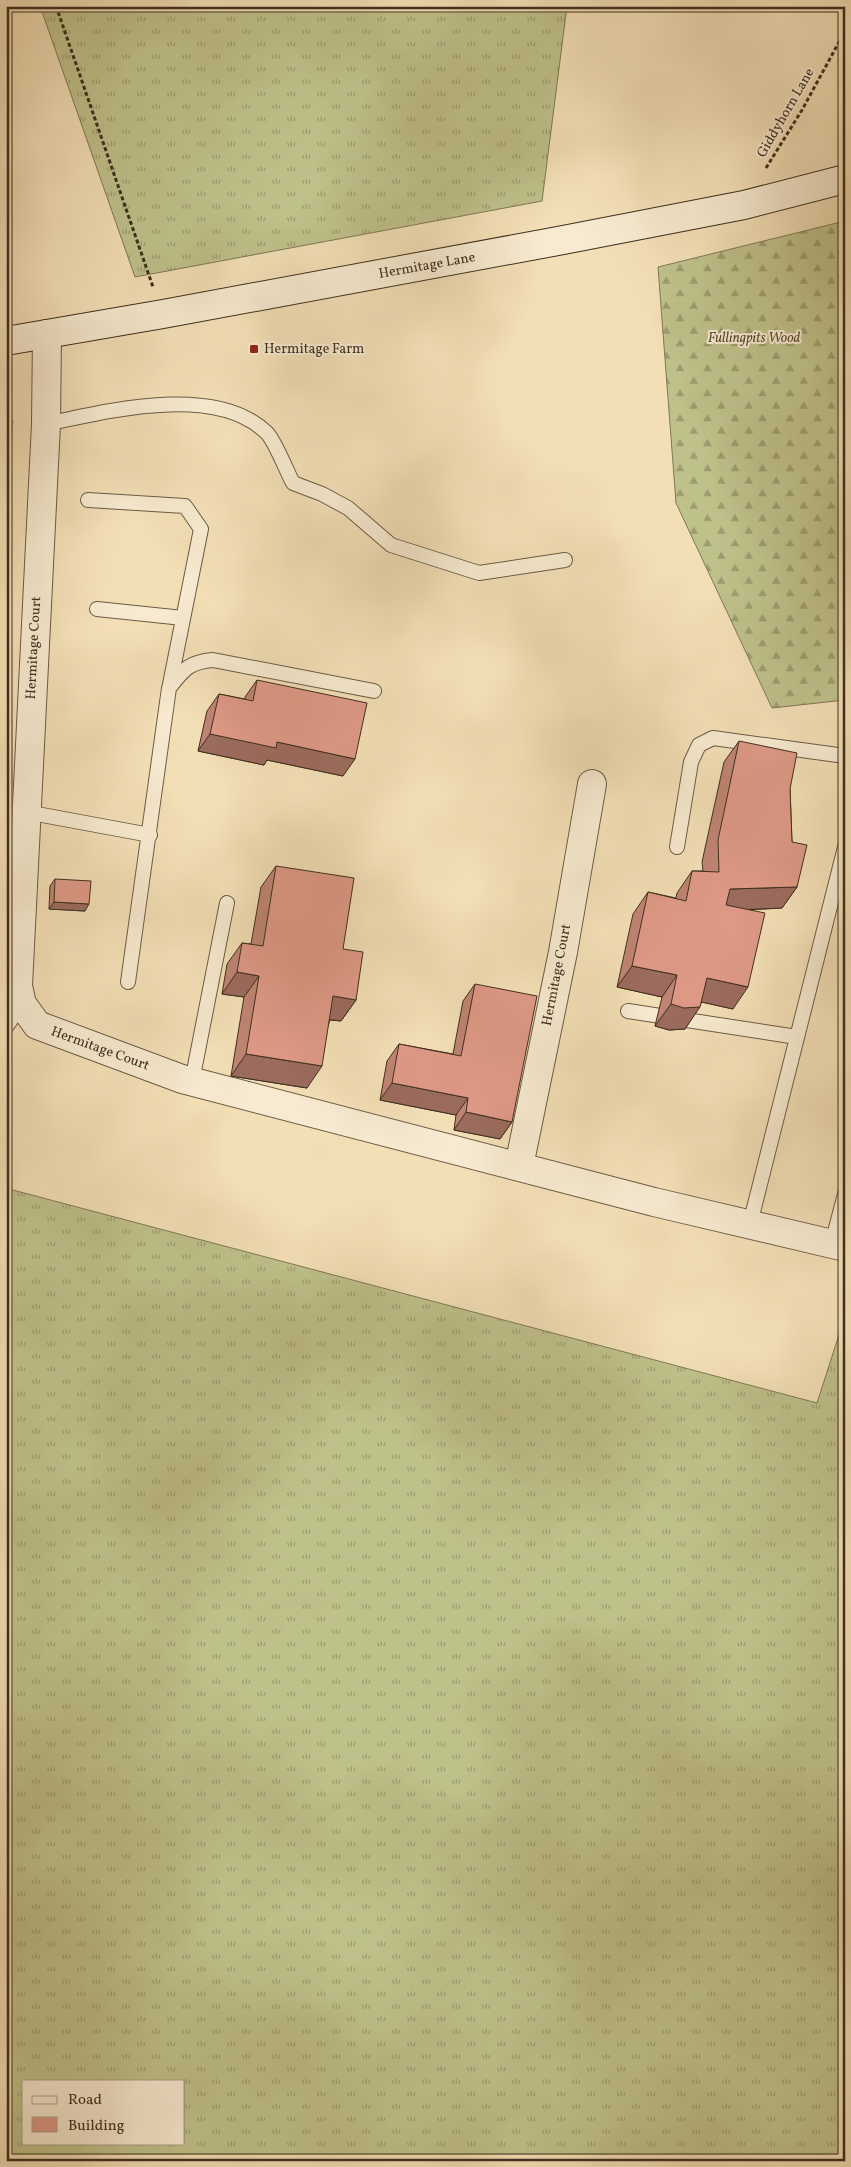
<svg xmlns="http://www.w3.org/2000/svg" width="851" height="2167" font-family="Vollkorn,serif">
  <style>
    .grass { fill: url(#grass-tufts); stroke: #7f7855; fill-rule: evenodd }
    .forest { fill: url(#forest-firs); stroke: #7f7855 }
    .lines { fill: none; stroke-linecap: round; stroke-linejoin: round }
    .lane-casing { stroke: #6c5b45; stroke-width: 16 }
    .street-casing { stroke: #6c5b45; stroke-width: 30 }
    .secondary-casing { stroke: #3f2f1f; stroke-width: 30 }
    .path { stroke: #3f2f1f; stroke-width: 3; stroke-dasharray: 4 2.5; stroke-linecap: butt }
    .lane { stroke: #f7ead0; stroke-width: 14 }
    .street { stroke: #f7ead0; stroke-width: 28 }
    .secondary { stroke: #f7ead0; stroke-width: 28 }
    .wall { fill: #bf8473; stroke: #3f2f1f }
    .shaded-wall { fill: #9b6b5e; stroke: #3f2f1f }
    .building { fill: #de9986; stroke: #3f2f1f }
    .poi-dot { fill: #8f2418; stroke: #f7ead0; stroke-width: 2 }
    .labels { text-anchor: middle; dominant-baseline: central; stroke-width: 4; stroke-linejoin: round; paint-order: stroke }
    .street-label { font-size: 14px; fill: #3f2f1f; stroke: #f7ead0 }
    .park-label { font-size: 14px; font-style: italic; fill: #594c35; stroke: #f7ead0 }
    .poi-label { font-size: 14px; fill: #3f2f1f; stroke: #f7ead0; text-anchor: start }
  </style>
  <defs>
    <pattern id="grass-tufts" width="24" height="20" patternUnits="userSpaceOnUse" patternTransform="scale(1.25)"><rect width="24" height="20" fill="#bfc18b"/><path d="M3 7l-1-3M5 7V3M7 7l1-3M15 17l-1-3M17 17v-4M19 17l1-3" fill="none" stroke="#9d9d71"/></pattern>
    <pattern id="forest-firs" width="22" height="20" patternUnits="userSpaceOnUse" patternTransform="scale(1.25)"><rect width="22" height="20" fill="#bfc18b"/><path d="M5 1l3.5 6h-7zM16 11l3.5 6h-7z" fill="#9d9d71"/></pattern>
  </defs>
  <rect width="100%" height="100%" fill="#f3dfb6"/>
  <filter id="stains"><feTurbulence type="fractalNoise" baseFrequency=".004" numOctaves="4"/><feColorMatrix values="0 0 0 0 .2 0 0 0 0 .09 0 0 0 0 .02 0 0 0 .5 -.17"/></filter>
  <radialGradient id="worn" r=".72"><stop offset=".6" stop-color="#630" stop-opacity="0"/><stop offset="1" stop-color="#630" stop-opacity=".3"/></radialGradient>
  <path class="grass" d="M40,6h527l-25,195 -407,76z
    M9,1189l808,214 28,-87v845h-839v-961zM24,2081h160v62h-160z"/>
  <path class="forest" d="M845,221v479l-73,8 -96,-205 -18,-236z
    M6,420h7l-7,70z"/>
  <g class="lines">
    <defs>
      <path id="lane" d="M46,424c62,-13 170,-41 221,9 8,8 20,39 26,50l29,11 26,14 43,37 88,28 86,-13
        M88,500l97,6 16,23 -31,155
        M97,609l86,9
        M26,812l124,23
        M677,847l14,-85 8,-17 14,-7 132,18
        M128,982l41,-294c15,-19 20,-26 44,-28l161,31
        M628,1011l169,26
        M6,1027l16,-23
        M192,1081l35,-178
        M750,1224l95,-377
        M832,1243l13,-49"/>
      <path id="street" d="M47,334l-1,90 -28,562 4,18 15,21 145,54 472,123 191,45
        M519,1166l44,-214 29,-168"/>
      <path id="secondary" d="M6,341l157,-27 395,-73 186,-36 101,-26"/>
    </defs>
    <use href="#lane" class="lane-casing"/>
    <use href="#street" class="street-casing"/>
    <use href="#secondary" class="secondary-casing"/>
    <path class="path" d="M56,6l97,281
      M766,168l36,-58 43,-79"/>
    <use href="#lane" class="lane"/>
    <use href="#street" class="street"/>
    <use href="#secondary" class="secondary"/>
  </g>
  <path class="wall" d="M257,680l86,96 -76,-16 -3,5 -66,-14 9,-40 12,-17 26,5v-2z
    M739,741l51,48 2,53 5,45 -15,21 -35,2 -14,99 -31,-7 -17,27 -16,1 -14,-4 7,-29 -45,-10 16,-73 15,-22 28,6 1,-5 15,-22h11l-1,-9 22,-100z
    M276,866l67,83 13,51 -15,21 -11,-1 -23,68 -76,-12 13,-79 -22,-3 5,-30 15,-21 9,1 10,-57z
    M55,879l30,32 -36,-2 1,-23z
    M475,984l37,138 -12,17 -46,-9 2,-15 -76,-15 7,-39 12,-17 54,10 10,-53z"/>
  <path class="shaded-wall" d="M210,734l67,8 78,17 -12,17 -76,-16 -3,5 -66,-14z
    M797,887l-15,21 -67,3 15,-22z
    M54,902l35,2 -4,7 -36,-2z
    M632,966l45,9 -15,22 -45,-10z
    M237,972l22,4 -15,21 -22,-3z
    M707,978l41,9 -15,22 -41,-9z
    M333,996l23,4 -15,21 -23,-3z
    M671,1004l29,3 -15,22 -16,1 -14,-4z
    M246,1054l76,12 -15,22 -76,-12z
    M392,1083l76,15 -12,17 -76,-15z
    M466,1112l46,10 -12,17 -46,-9z"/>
  <path class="building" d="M257,680l110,23 -12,56 -78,-17 -1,6 -66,-14 9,-40 34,7z
    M739,741l58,12 -7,36 2,53 15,3 -10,42 -67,2 -4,16 39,8 -17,74 -41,-9 -7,29 -16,1 -13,-4 6,-29 -45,-9 16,-74 38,9 6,-30 27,1 -1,-32z
    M276,866l78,12 -11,71 20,3 -7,48 -23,-4 -11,70 -76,-12 13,-78 -22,-4 5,-29 21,3z
    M55,879l36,2 -2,23 -35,-2z
    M475,984l62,12 -25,126 -46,-10 2,-14 -76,-15 7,-39 62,12z"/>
  <rect class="poi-dot" x="249" y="344" width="10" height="10" rx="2.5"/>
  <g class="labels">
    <g class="street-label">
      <text transform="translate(786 113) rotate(-60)">Giddyhorn Lane</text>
      <text transform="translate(427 266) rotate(-10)">Hermitage Lane</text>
      <text transform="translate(34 648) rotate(-87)">Hermitage Court</text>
      <text transform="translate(557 975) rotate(-79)">Hermitage Court</text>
      <text transform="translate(100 1049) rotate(20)">Hermitage Court</text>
    </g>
    <g class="park-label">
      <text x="754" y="338">Fullingpits Wood</text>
    </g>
    <g class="poi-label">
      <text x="264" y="349">Hermitage Farm</text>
    </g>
  </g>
  <rect width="851" height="2167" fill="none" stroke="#f3dfb6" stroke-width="25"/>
  <rect x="8" y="8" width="836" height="2152" fill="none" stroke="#3f2f1f" stroke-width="2.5"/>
  <rect x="12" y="12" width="826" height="2142" fill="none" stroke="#3f2f1f"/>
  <rect x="22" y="2080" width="162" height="65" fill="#f7ead0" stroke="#ad9f89"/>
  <rect x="32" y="2096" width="25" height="8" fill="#f7ead0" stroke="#ad9f89"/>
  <text x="68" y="2104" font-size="15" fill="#3f2f1f">Road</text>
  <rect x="32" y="2117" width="25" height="15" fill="#de9986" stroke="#ad9f89"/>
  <text x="68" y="2130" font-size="15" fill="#3f2f1f">Building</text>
  <rect width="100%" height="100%" filter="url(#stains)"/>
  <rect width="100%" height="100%" fill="url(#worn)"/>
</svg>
